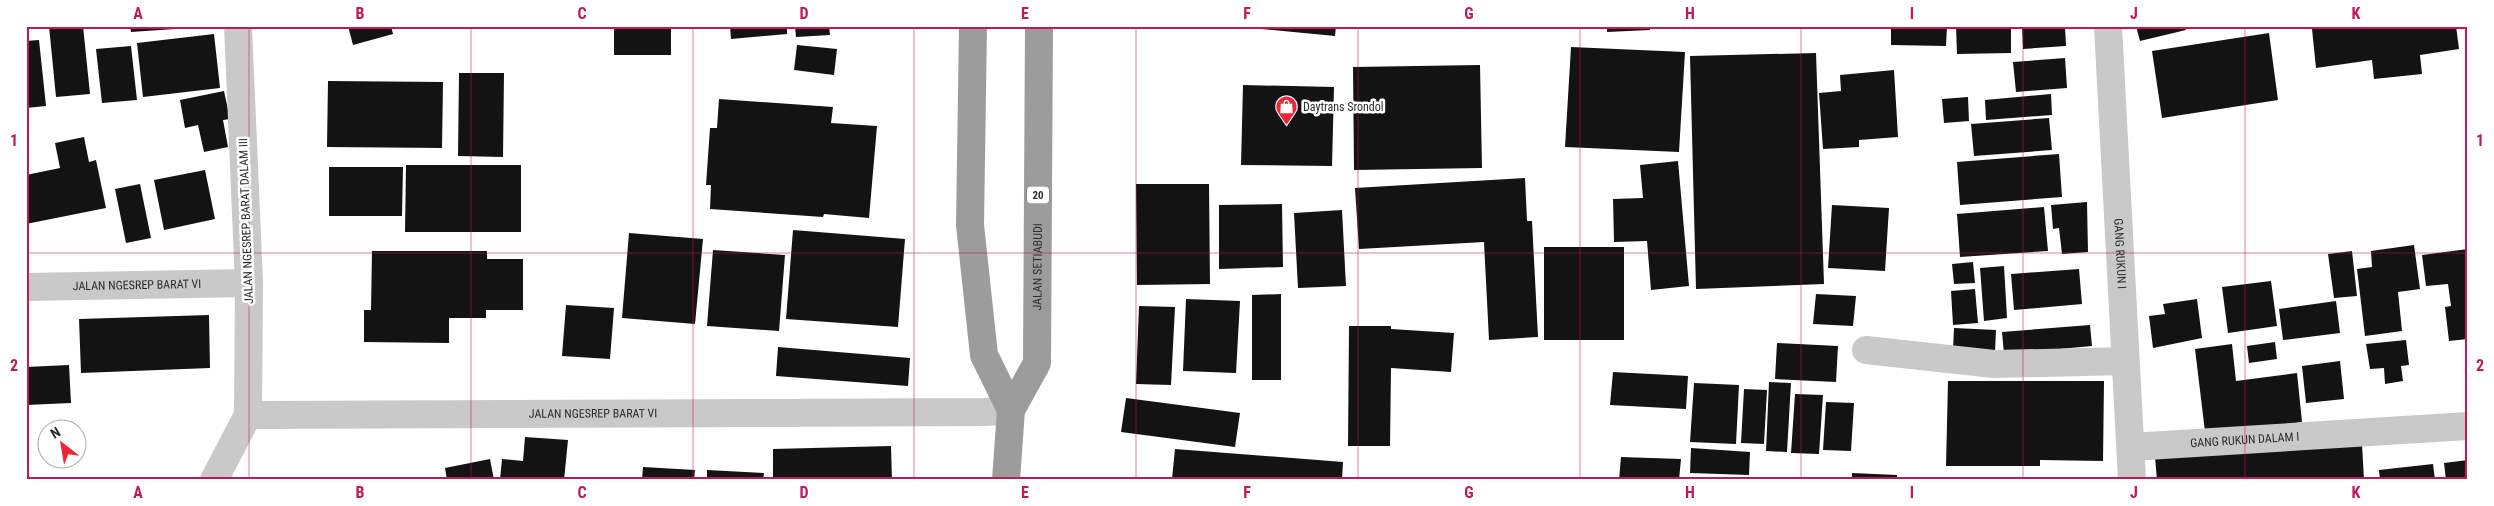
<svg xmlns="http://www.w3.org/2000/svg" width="2494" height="506" font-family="'Roboto Condensed',sans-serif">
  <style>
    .building { fill: #131313 }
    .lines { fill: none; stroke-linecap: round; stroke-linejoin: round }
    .minor { stroke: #c9c9c9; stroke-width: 28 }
    .trunk { stroke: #9c9c9c; stroke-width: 28 }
    .grid { fill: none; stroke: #c2185b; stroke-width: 1; stroke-opacity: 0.55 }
    .labels { text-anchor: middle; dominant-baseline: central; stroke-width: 5; stroke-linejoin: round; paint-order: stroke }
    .shield { fill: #fff; stroke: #6b6b6b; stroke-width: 1 }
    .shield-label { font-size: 11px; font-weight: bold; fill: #2c2c2c }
    .poi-label { font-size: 12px; fill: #2c2c2c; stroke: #fff; text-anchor: start }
    .street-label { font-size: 12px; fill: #2c2c2c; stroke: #fff }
    .neatline { fill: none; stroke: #c2185b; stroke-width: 2 }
    .grid-label { font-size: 16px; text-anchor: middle; font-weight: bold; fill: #c2185b }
  </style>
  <rect width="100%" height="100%" fill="#fff"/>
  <path class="building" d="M49,26h34l7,68 -34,3z
    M130,26h59v2l-58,4z
    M348,26h43l2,8 -40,11z
    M614,26h57v29h-57z
    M730,26h57v8l-56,5z
    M795,26h34l1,9 -34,2z
    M1231,26h105l-1,10z
    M1607,26h43v4l-43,2z
    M1891,26h56l-1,20 -55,-1z
    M1956,26h55v27l-54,1z
    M2022,26h43l1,20 -43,3z
    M2136,26h49l1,4 -46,11z
    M2332,26h124l3,23 -39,6 2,19 -48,5 -2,-19 -56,8 -4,-39z
    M2269,33l9,67 -116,18 -10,-67z
    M214,34l6,54 -77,9 -6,-54z
    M39,40l7,66 -20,2v-67z
    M797,45l40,4 -3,26 -40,-5z
    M131,46l6,54 -35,3 -6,-54z
    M1571,47l114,5 -6,100 -114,-5z
    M1816,53l8,231 -128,5 -6,-233z
    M2065,58l2,30 -51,4 -3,-30z
    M1480,65l2,103 -128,2 -1,-103z
    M1894,70l4,67 -39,3v7l-36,2 -4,-56 22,-2 -1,-16z
    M459,73h45l-1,84 -45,-1z
    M328,81l115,1 -1,66 -115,-1z
    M1243,85l91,2 -2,79 -91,-1z
    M224,91l6,28 -7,1 5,27 -24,5 -6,-27 -13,3 -5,-28z
    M2051,94l1,21 -66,5 -1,-20z
    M1968,97l1,24 -25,2 -2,-24z
    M719,99l114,8 -2,16 46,3 -8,92 -45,-4 -1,3 -113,-8 1,-24h-5l4,-57h7z
    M2049,118l3,32 -78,6 -3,-32z
    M84,137l5,25 7,-2 10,48 -80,16v-49l34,-7 -5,-25z
    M2059,154l3,43 -102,8 -3,-43z
    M1678,161l11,125 -38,4 -4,-49 -33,1 -1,-43 30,-1 -3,-33z
    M406,165h115v67h-116z
    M329,167h74l-1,49h-73z
    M205,170l10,49 -51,11 -10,-50z
    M1525,178l2,43h5l6,116 -49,3 -5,-98 -125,7 -4,-61z
    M140,184l11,54 -25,5 -11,-54z
    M1136,184h73l1,100 -73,1z
    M2087,202l1,50 -26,2 -3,-26 -6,1 -2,-24z
    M1282,204l1,63 -64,2v-64z
    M1832,205l57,3 -4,63 -57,-3z
    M2044,207l4,44 -88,6 -3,-43z
    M1342,210l4,76 -48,2 -4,-75z
    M793,230l112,9 -7,88 -112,-8z
    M629,233l74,6 -8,85 -73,-6z
    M2414,245l6,44 -22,3 4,39 -37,5 -8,-67 15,-2 -1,-16z
    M1544,247h80v93h-80z
    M2468,249v90l-19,2 -4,-34 6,-1 -3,-22 -22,2 -4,-31z
    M713,250l72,5 -6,76 -72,-5z
    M372,251h115v8h36v51h-37v8h-37v25l-85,-1v-32h7z
    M2352,251l5,45 -23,2 -6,-44z
    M1973,262l2,21 -21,1 -2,-20z
    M2004,266l3,52 -23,3 -4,-53z
    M2079,269l3,35 -68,6 -3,-36z
    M2271,281l6,45 -49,7 -6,-46z
    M1975,289l3,34 -25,2 -2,-34z
    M1281,294v86h-29v-85z
    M1816,294l40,2 -3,30 -40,-2z
    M1186,299l54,2 -4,72 -53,-2z
    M2197,299l5,39 -49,10 -4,-32 16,-2 -2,-10z
    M2336,301l4,32 -57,7 -4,-31z
    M566,305l48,3 -4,51 -48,-3z
    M1139,306l36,1 -4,78 -35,-1z
    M209,315l1,53 -129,5 -2,-54z
    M2090,325l2,21 -88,8 -2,-22z
    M1349,326h42v3l63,4 -3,39 -60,-4 -1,78h-42z
    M1954,328l42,2 -1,22 -42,-2z
    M2406,340l3,25 -8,1 2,15 -18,3 -1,-16 -14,1 -4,-25z
    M2275,342l2,17 -28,4 -2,-17z
    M1777,343l61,3 -2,36 -61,-3z
    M2232,344l4,37 61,-8 5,49 -59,8 -37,10 -11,-91z
    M778,347l132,11 -2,28 -132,-10z
    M2340,361l4,38 -38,4 -4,-37z
    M69,365l2,38 -45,2v-38z
    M1613,372l75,4 -2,33 -76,-4z
    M1948,381h156l-1,80 -63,-1v6h-94z
    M1769,382l22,1 -4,69 -21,-1z
    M1694,383l45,2 -3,59 -46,-2z
    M1744,389l23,1 -3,54 -23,-1z
    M1795,394l28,1 -4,59 -28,-1z
    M1126,398l114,15 -5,34 -114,-15z
    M1826,402l28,1 -3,48 -28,-1z
    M525,437l43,3 -4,40h-64l2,-21 21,2z
    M2362,444l2,36h-207l-2,-23z
    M891,446l1,34h-119v-31z
    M1691,448l59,4 -1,23 -59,-2z
    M1175,449l168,13 -1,18 -170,-1z
    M1621,457l60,2 -2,21h-60z
    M490,459l4,21h-47l-2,-12z
    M2468,460v20h-22l-2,-17z
    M2433,464l2,16h-55l-1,-10z
    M643,467l52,3 -1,10h-52z
    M707,470l57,3 -1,7h-56z
    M1852,473l45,2v5h-45z"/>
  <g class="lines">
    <g class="minor">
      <path id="s1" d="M2108,26l24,454"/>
      <path id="s2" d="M26,287l223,-4"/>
      <path d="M1866,350l128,14 131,-3"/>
      <path id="s3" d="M248,415l737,-3 26,-2"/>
      <path id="s4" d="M2131,447l337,-21"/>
      <path d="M214,480l34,-65 1,-132 -11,-257"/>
    </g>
    <g class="trunk">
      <path d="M973,26l-3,199 14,130 27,55"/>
      <path id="s5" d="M1006,480l5,-70 26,-47 2,-337"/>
    </g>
  </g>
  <path class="grid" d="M249,26v454M471,26v454M693,26v454M914,26v454M1136,26v454M1358,26v454M1580,26v454M1801,26v454M2023,26v454M2245,26v454M26,253h2442"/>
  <defs>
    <symbol id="shop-pin" viewBox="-11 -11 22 30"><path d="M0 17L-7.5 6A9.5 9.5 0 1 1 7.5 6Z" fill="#eb2739" stroke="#fff"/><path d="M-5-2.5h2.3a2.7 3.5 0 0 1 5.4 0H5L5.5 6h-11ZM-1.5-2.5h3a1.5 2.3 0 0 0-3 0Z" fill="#fff"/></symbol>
  </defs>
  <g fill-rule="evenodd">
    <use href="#shop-pin" x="1274" y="94" width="25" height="34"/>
  </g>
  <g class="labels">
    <rect class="shield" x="1027" y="186.5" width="22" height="17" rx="4"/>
    <g class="shield-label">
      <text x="1038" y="195">20</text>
    </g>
    <g class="poi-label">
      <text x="1303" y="107">Daytrans Srondol</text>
    </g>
    <g class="street-label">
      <text transform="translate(246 221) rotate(-92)">JALAN NGESREP BARAT DALAM III</text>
      <text stroke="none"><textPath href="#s1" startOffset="228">GANG RUKUN I</textPath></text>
      <text stroke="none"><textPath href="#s5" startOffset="220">JALAN SETIABUDI</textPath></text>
      <text stroke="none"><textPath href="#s2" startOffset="111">JALAN NGESREP BARAT VI</textPath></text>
      <text stroke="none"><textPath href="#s3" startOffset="345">JALAN NGESREP BARAT VI</textPath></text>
      <text stroke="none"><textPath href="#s4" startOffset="114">GANG RUKUN DALAM I</textPath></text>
    </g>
  </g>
  <rect width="2494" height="506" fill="none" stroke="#ffffff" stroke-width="55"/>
  <g transform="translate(62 444) rotate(329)"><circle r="24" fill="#ffffff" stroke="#ababab"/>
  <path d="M0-4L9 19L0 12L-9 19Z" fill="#eb2739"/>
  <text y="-8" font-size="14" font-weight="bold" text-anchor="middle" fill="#2c2c2c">N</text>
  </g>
  <rect x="28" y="28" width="2438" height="450" class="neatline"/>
  <g class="grid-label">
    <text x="138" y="19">A</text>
    <text x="360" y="19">B</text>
    <text x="582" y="19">C</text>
    <text x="804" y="19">D</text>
    <text x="1025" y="19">E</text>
    <text x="1247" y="19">F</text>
    <text x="1469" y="19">G</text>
    <text x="1690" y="19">H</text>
    <text x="1912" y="19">I</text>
    <text x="2134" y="19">J</text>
    <text x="2356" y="19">K</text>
    <text x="14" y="146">1</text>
    <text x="2480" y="146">1</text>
    <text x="14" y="371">2</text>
    <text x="2480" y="371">2</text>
    <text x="138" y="498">A</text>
    <text x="360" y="498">B</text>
    <text x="582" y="498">C</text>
    <text x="804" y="498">D</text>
    <text x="1025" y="498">E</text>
    <text x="1247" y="498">F</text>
    <text x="1469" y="498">G</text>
    <text x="1690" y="498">H</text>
    <text x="1912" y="498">I</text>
    <text x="2134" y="498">J</text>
    <text x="2356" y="498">K</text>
  </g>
</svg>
